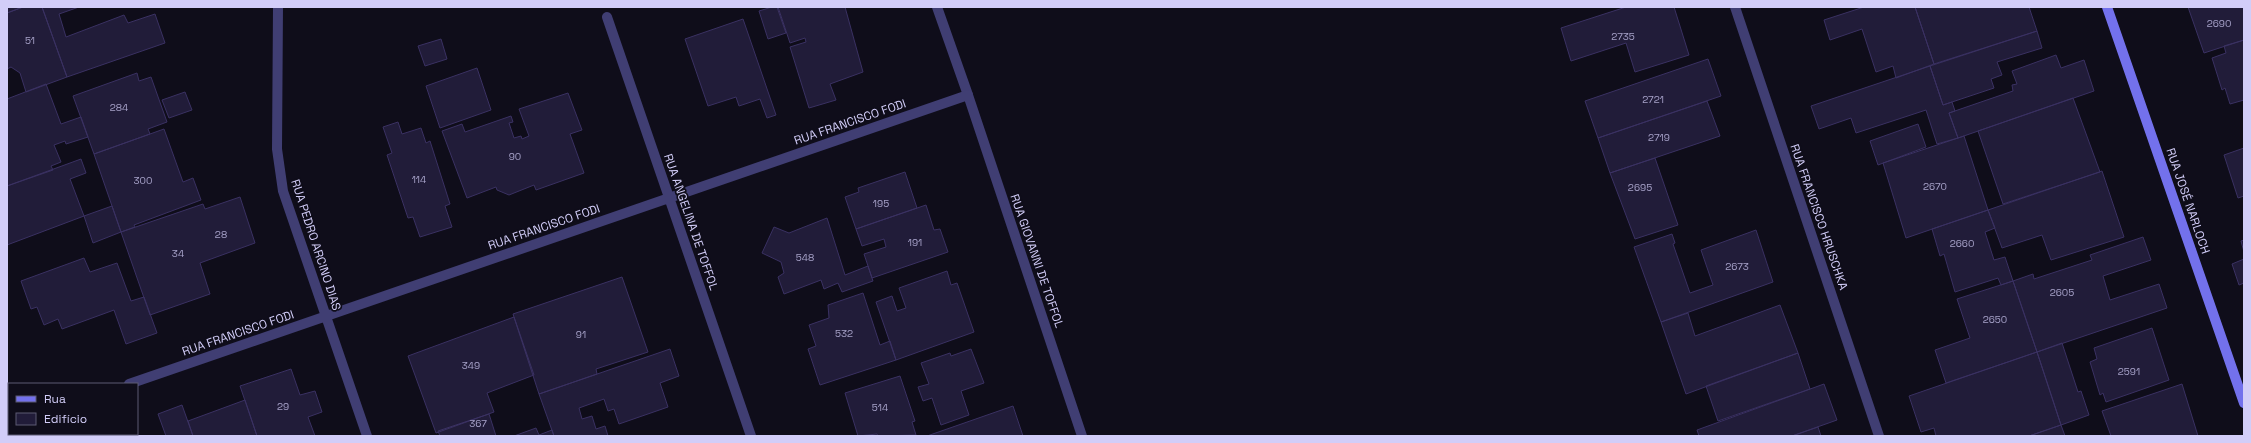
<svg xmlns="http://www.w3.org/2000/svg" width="2251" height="443" font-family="'Space Grotesk',sans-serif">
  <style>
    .building { fill: #211c39; stroke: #3a3162 }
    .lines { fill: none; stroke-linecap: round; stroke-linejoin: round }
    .lane { stroke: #403e73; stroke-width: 10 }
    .street { stroke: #403e73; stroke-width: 10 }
    .secondary { stroke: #7371ec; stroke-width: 10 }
    .labels { text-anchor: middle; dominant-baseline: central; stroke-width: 3.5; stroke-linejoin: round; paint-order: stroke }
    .number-label { font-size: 10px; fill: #a6a1c8 }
    .street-label { font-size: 12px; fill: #d2cdf8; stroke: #0f0d1a }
  </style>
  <rect width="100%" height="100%" fill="#0f0d1a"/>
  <path class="building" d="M7,7h16l-16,6z
    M23,7h19l25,70 -41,15 -6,-19 -9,-6 -4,2v-56z
    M42,7h37l-20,7 7,23 58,-22 4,8 27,-9 10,29 -98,34z
    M772,7h5l9,26 -18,6 -9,-28z
    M778,7h67l18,65 -33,12 6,16 -27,8 -19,-61 16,-5 -1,-4 -15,5z
    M1626,7h48l15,48 -54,17 -9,-29 -55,18 -10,-33z
    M1864,7h51l19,57 -38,14 -3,-12 -17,6 -14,-43 -32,11 -6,-20z
    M1915,7h114l8,24 -103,33z
    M2188,7h56v33l-40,13z
    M743,19l33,96 -9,3 -7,-19 -21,7 -3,-9 -28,9 -23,-67z
    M2037,31l5,17 -45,14 5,13 -11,4 3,9 -51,17 -13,-39z
    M441,39l6,20 -22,7 -7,-20z
    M2244,40v60l-14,4 -5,-16 -3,2 -10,-32 14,-5 -2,-7z
    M2056,55l5,13 23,-8 10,31 -136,47 -9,-25 64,-22 -1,-6 5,-1 -5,-13z
    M1708,59l13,37 -123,42 -13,-37z
    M1930,66l13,39 9,-3 3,9 -6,2 9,25 -21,6 -11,-34 -70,23 -5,-15 -32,11 -8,-23z
    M477,68l14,42 -51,18 -14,-42z
    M137,73l2,8 12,-4 16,45 -19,7 2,5 -56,20 -21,-58z
    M46,84l15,40 20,-7 7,20 -22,7 -1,-3 -11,4 7,17 -10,4 2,4 -46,16v-87z
    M185,92l7,18 -23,8 -7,-18z
    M568,93l14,37 -12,4 14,39 -48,17 -2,-5 -25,10 -12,-5 -1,-3 -29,11 -25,-67 20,-7 3,8 46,-16 2,6 -4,1 5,15 7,-2 1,3 7,-3 -10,-27z
    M2073,98l27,74 -97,32 -25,-73z
    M1707,101l13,35 -110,37 -12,-35z
    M398,122l4,12 19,-6 5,15 4,-2 20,63 -5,2 7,21 -32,10 -7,-20 -5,1 -21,-63 5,-2 -9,-26z
    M1918,124l8,23 -48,18 -8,-24z
    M164,129l19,53 10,-4 8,22 -67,25 1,2 -14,5 -27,-78z
    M1964,136l24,74 -82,28 -23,-75z
    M2244,148v48l-6,2 -14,-43z
    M1655,158l23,67 -43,14 -25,-66z
    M81,159l5,14 -16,6 14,37 -77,29v-59z
    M2102,171l22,66 -73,23 -9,-25 -40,13 -14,-38z
    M905,172l12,36 -61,21 -11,-32 14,-5 -1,-4z
    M240,197l15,46 -55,20 10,31 -60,21 -29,-83 82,-28 2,5z
    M926,205l8,25 6,-1 8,23 -76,26 -8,-24 22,-7 -2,-8 -22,7 -6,-17z
    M112,206l9,26 -28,11 -9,-27z
    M1988,210l7,18 -10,4 9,28 11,-3 8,24 -12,4 -3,-7 -43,14 -11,-38 -4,2 -8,-27z
    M827,218l18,57 23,-9 5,15 -31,11 -4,-9 -14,6 -3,-9 -37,14 -6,-17 6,-4 -3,-11 -19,-9 12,-26 15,6z
    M1756,230l17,52 -112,40 -27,-75 38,-13 3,9 -2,1 17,49 23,-8 -12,-35z
    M2143,237l8,23 -48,16 7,24 49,-16 8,24 -130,44 -24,-71 20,-7 1,5 58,-19 -2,-5z
    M2244,240v12l-3,-11z
    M84,258l6,14 27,-9 14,38 13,-4 13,36 -31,11 -12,-34 -52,19 -4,-10 -14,6 -7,-18 -6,2 -10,-28z
    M2244,259v24l-5,2 -7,-21z
    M947,271l4,14 6,-2 17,49 -78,28 -20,-58 16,-6 5,15 9,-3 -7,-20z
    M622,277l26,75 -52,17 1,5 -58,20 -26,-80z
    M2013,281l24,71 -91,31 -11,-33 35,-12 -13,-39z
    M863,293l17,52 10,-4 6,19 -76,25 -12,-36 8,-3 -7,-21 20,-7 -1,-13z
    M1780,305l18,48 -112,41 -25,-72 27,-9 7,23z
    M514,317l20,58 -47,18 7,19 -58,21 -28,-77z
    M2152,328l17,52 -63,22 -3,-9 -3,2 -10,-33 7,-3 -3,-11z
    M2062,343l16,49 3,-1 8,24 -28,10 -24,-73z
    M670,349l9,27 -19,7 8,24 -49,17 -5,-15 -6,2 -4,-12 -25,9 3,11 10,-3 4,13 9,-3 3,10h-54l-15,-42z
    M971,349l13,34 -23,8 8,24 -28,10 -9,-27 -9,3 -5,-14 11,-3 -8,-21 29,-10 1,3z
    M2037,352l24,73 -32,11h-93l-2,-8 -13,4 -12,-36z
    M1798,353l12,36 -92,32 -12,-35z
    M291,369l9,26 15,-4 7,21 -14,5 7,19h-58l-17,-50z
    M900,376l15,45 -3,1 4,13 -38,1 -1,-2 -19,2 -13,-43z
    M1824,384l13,36 -45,16h-93l-2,-6z
    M2182,384l16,52h-87l-9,-25z
    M245,400l12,36h-64l-5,-15z
    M182,405l11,31h-27l-8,-22z
    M1013,406l10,30h-96z
    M489,414l7,22h-56l-2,-5z
    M2061,425l4,11h-36z
    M1818,427l3,9h-29z
    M536,428l3,7 13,-5 2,6h-40z"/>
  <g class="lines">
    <path class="lane" d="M937,7l31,88"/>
    <path class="street" d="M278,7l-1,142 6,42 84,245
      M1735,7l144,429
      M607,17l144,419
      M129,384l839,-289 114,341
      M7,415l2,6
      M13,434l1,2"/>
    <path class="secondary" d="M2107,7l137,396"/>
  </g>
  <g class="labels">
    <g class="number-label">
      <text x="2219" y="23">2690</text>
      <text x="1623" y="36">2735</text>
      <text x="30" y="40">51</text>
      <text x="1653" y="99">2721</text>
      <text x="119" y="107">284</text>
      <text x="1659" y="137">2719</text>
      <text x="515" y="156">90</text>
      <text x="419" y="179">114</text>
      <text x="143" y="180">300</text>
      <text x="1935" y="186">2670</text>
      <text x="1640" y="187">2695</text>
      <text x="881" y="203">195</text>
      <text x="221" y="234">28</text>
      <text x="915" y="242">191</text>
      <text x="1962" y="243">2660</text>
      <text x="178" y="253">34</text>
      <text x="805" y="257">548</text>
      <text x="1737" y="266">2673</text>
      <text x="2062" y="292">2605</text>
      <text x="1995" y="319">2650</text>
      <text x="844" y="333">532</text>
      <text x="581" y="334">91</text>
      <text x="471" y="365">349</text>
      <text x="2129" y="371">2591</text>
      <text x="283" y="406">29</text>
      <text x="880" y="407">514</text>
      <text x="478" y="423">367</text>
    </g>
    <g class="street-label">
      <text transform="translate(850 122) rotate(-19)">RUA FRANCISCO FODI</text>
      <text transform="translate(2188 201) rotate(71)">RUA JOSÉ NARLOCH</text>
      <text transform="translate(1819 217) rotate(71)">RUA FRANCISCO HRUSCHKA</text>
      <text transform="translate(691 222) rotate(71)">RUA ANGELINA DE TOFFOL</text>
      <text transform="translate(544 227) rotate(-19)">RUA FRANCISCO FODI</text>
      <text transform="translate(316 245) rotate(72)">RUA PEDRO ARCINO DIAS</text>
      <text transform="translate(1037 261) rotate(71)">RUA GIOVANNI DE TOFFOL</text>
      <text transform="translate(238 333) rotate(-19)">RUA FRANCISCO FODI</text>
    </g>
  </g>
  <rect width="2251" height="443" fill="none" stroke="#d2cdf8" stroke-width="16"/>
  <rect x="8" y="383" width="130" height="52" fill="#0f0d1a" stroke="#5d5a73"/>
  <rect x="16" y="396" width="20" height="6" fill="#7371ec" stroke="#5d5a73"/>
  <text x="44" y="403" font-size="12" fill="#d2cdf8">Rua</text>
  <rect x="16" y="413" width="20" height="12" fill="#211c39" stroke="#5d5a73"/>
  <text x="44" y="423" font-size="12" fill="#d2cdf8">Edifício</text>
</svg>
